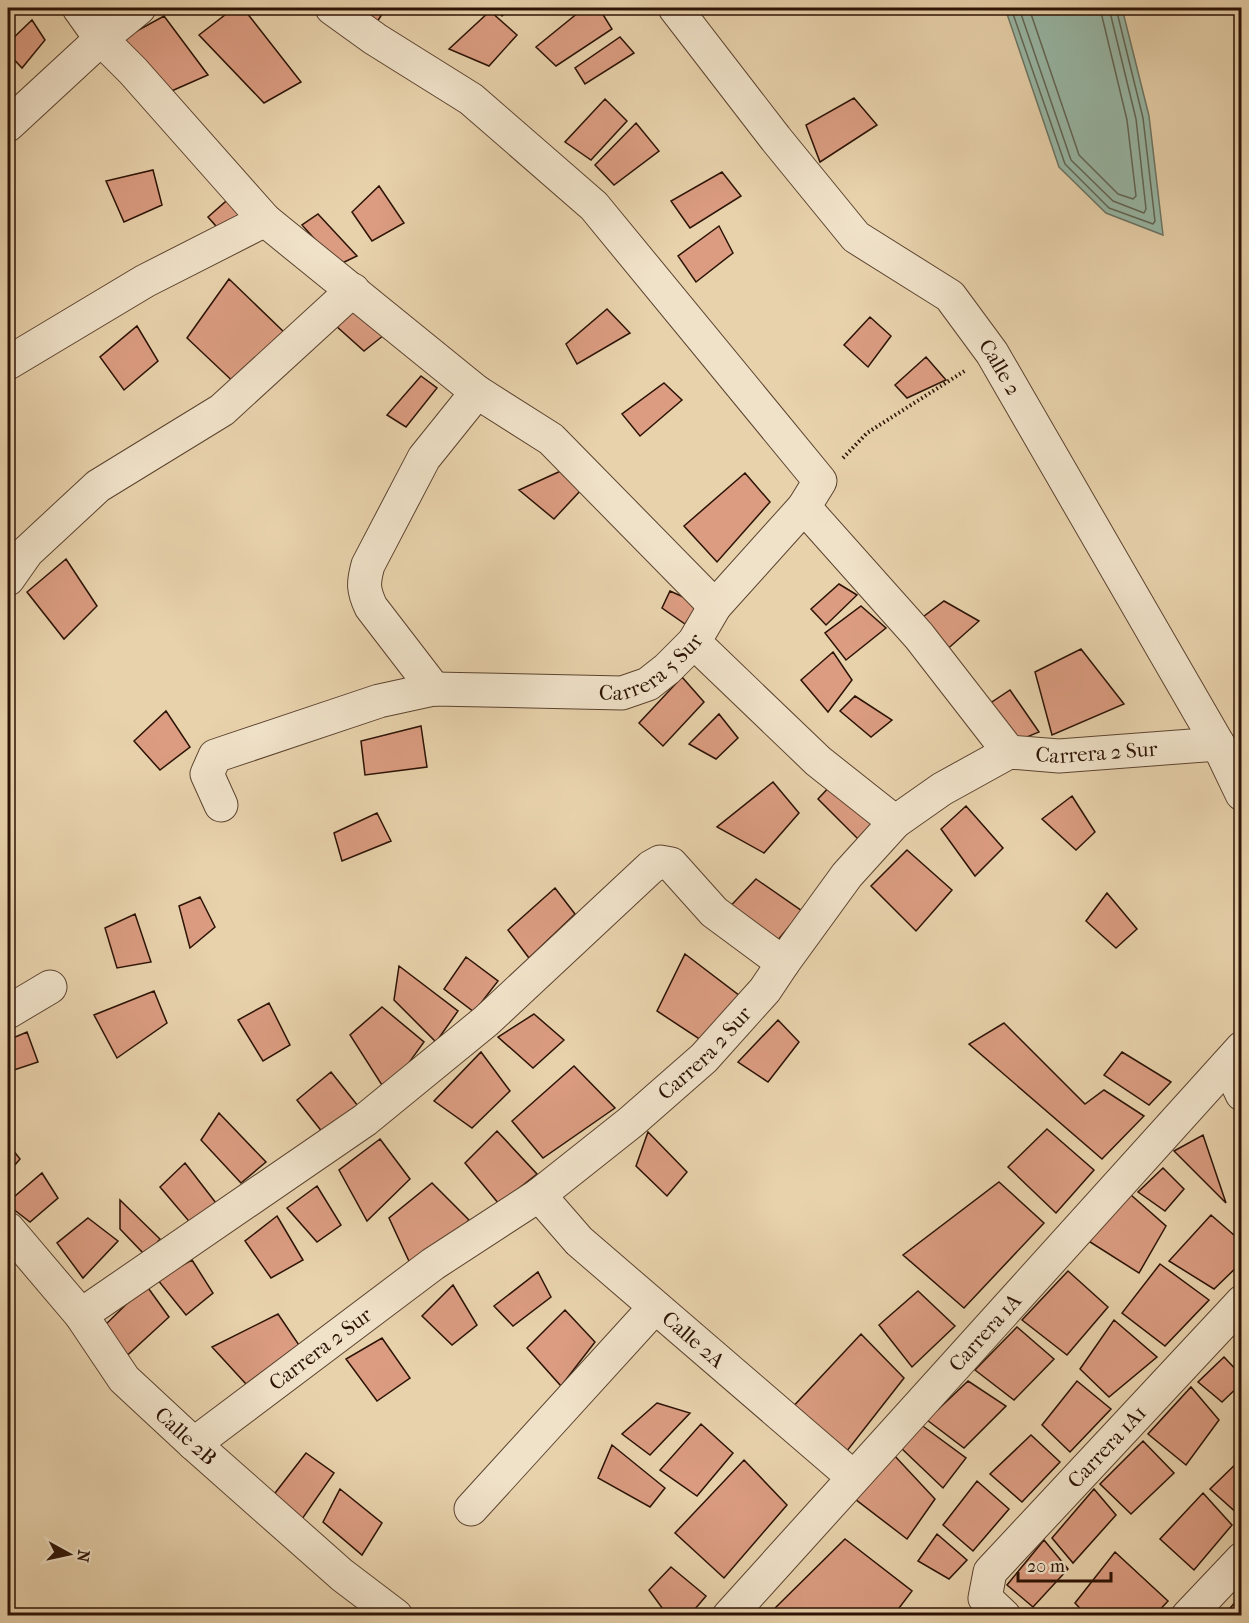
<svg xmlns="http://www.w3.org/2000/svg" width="1249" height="1623" font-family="'IM FELL French Canon',serif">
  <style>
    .water { fill: #98b8a7; stroke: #6d7666; stroke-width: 1.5 }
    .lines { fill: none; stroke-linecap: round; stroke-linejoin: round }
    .shore { stroke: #626656; stroke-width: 1.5 }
    .building { fill: #db9c81; stroke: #2c1305; stroke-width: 1.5 }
    .minor-casing { stroke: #5b432f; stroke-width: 35 }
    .path { stroke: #2c1305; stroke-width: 4; stroke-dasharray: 1.5 3; stroke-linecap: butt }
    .minor { stroke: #f0e2c9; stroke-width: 33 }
    .labels { text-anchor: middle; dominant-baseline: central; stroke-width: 4.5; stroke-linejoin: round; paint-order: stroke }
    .street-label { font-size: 21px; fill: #2c1305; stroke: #f0e2c9 }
  </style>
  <rect width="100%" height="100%" fill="#e8d2ac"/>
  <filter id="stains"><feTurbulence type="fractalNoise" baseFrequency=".00333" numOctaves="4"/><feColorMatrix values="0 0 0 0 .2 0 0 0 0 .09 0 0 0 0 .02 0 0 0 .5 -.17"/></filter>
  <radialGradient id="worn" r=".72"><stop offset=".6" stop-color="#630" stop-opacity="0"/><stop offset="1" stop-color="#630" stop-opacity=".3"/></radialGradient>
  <path class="water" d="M1005,8h117l27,108 14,119 -57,-22 -47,-46z"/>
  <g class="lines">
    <path class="shore" d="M1011,8l54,156 44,44 44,16 2,-3 -12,-103 -27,-110
      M1019,8l52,152 42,41 31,12 2,-4 -10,-90 -27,-111
      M1029,8l50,147 39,39 15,5 3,-3 -9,-76 -27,-112"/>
  </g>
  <path class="building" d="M234,8h9l58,74 -37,21 -65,-68z
    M353,8h33l-9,14z
    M495,8h15l-8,8z
    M584,8h15l13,21 -56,37 -20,-19z
    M490,11l27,24 -28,31 -40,-17z
    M164,16l44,59 -41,18 -43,-55z
    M32,20l13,20 -23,28 -14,-15v-10z
    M620,37l14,16 -49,31 -10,-16z
    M854,98l23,27 -57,37 -14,-37z
    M605,99l22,22 -36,39 -26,-18z
    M636,123l23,28 -45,34 -19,-20z
    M153,170l9,35 -38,17 -18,-41z
    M722,172l19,24 -51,32 -19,-27z
    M379,186l25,37 -32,18 -20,-29z
    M233,195l13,25 -23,14 -15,-17z
    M318,214l39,42 -19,9 -36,-40z
    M719,226l14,27 -37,29 -18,-26z
    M229,279l56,54 -43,57 -55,-52z
    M361,306l23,29 -20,16 -29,-26z
    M607,309l23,24 -53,31 -11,-20z
    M870,317l21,19 -23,31 -24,-22z
    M137,326l21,35 -34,29 -24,-33z
    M926,357l20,23 -39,18 -12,-13z
    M421,376l16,12 -31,39 -19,-12z
    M664,383l18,17 -42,36 -18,-22z
    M563,470l19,19 -28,30 -35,-29z
    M745,473l25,29 -53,60 -33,-36z
    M66,559l31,47 -33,33 -37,-47z
    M839,584l18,11 -31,30 -15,-16z
    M670,591l29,13 -14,20 -23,-16z
    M944,601l35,20 -36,32 -28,-30z
    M861,606l25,22 -40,32 -21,-27z
    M1081,649l43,55 -72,31 -17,-63z
    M833,652l19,28 -24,32 -27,-32z
    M682,677l22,25 -41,44 -24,-23z
    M1010,690l29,42 -34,14 -28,-34z
    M855,696l37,24 -21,17 -31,-26z
    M166,711l24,36 -30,23 -26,-29z
    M719,714l19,24 -22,21 -27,-15z
    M421,726l6,41 -62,8 -4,-34z
    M773,782l26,31 -35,40 -47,-26z
    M833,783l48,30 -23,26 -40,-40z
    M1072,796l23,36 -19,18 -34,-31z
    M966,806l37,42 -28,28 -34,-47z
    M377,813l14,28 -49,20 -8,-28z
    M907,850l45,40 -36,41 -45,-45z
    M756,879l46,32 -30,36 -51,-31z
    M555,888l20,26 -46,44 -21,-28z
    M1107,893l30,36 -21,19 -30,-27z
    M200,897l15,30 -25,21 -11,-42z
    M135,914l16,48 -34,6 -12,-40z
    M685,954l55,42 -36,46 -47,-31z
    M466,957l32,24 -24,31 -30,-23z
    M399,966l59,45 -22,31 -42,-42z
    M154,991l13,32 -50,35 -23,-43z
    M269,1003l21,42 -27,16 -25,-41z
    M382,1007l42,35 -37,51 -37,-58z
    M534,1014l30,26 -31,28 -35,-31z
    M778,1020l21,22 -31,40 -30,-20z
    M1004,1023l81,81 19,-14 40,26 -42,43 -133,-115z
    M27,1032l11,30 -30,10v-32z
    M481,1052l29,39 -38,37 -38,-27z
    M1122,1052l49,30 -22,23 -45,-30z
    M574,1066l41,42 -72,50 -31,-37z
    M331,1072l35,44 -39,22 -30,-38z
    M219,1113l47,49 -25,21 -40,-43z
    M1047,1129l47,41 -38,43 -48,-46z
    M497,1131l40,43 -38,30 -34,-41z
    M648,1132l39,40 -20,24 -31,-30z
    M1203,1135l23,68 -52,-52z
    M380,1139l30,40 -43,42 -28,-51z
    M9,1145l11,14 -12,14v-26z
    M185,1163l31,40 -23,23 -33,-39z
    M1163,1168l21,21 -19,22 -27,-19z
    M42,1173l16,25 -28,24 -22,-17v-3z
    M999,1182l45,41 -80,85 -61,-53z
    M432,1183l37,37 -55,52 -25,-54z
    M317,1186l24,39 -24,17 -30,-34z
    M1131,1195l35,31 -27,47 -52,-33z
    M120,1200l40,39 -14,17 -26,-27z
    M1211,1215l31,27v20l-28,27 -45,-28z
    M277,1216l26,44 -32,18 -26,-37z
    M88,1218l30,23 -35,37 -26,-35z
    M192,1260l21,33 -27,22 -29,-36z
    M1160,1264l49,36 -44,46 -43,-33z
    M1068,1271l40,36 -41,48 -45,-35z
    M538,1272l13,25 -38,29 -19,-20z
    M146,1285l23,32 -48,44 -20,-32z
    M453,1285l24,40 -25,20 -30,-29z
    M918,1291l37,35 -43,41 -33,-42z
    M565,1310l30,32 -34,44 -34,-38z
    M278,1314l21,31 -53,39 -34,-37z
    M1114,1320l43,37 -48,40 -29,-28z
    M1017,1327l37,32 -40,41 -39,-30z
    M861,1334l43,44 -61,78 -54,-45z
    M382,1338l28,40 -33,23 -31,-42z
    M1224,1357l18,19v7l-20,19 -24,-20z
    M968,1381l38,25 -42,42 -37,-28z
    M1077,1381l34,28 -41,43 -28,-27z
    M1191,1387l28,33 -33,45 -38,-31z
    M657,1403l33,10 -40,42 -28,-21z
    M701,1424l32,29 -36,43 -37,-26z
    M920,1424l46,34 -23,30 -44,-42z
    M1031,1435l29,27 -38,40 -32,-28z
    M1143,1441l31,32 -43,41 -31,-30z
    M612,1445l53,43 -15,19 -52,-29z
    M306,1453l28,20 -34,49 -28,-25z
    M892,1453l43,46 -28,40 -52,-40z
    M1242,1458v55l-3,2 -29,-26z
    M744,1460l43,45 -63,73 -49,-45z
    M977,1481l32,28 -36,42 -30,-26z
    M340,1489l42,34 -20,32 -39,-33z
    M1094,1489l22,26 -43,48 -21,-25z
    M1203,1493l29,32 -38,45 -34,-31z
    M937,1534l30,26 -18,19 -31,-18z
    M845,1539l67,52 -19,25h-126z
    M1044,1540l24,29 -35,38 -26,-22z
    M1115,1552l53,49 -14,15h-67l-12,-13z
    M671,1567l35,29 -17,20h-21l-19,-26z
    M1239,1598l3,2v16h-19z"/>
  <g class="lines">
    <defs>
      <g id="minor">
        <path d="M79,8l22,31 32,32 132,149 212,172 74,47 164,167"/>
        <path id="s1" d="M675,8l101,131 80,98 94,59 42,57 226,391 24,50"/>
        <path d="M8,125l93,-86 38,-31"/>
        <path d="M8,363l137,-82 120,-61"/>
        <path d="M804,507l115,129 90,116"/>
        <path d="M8,579l19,-27 71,-66 124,-76 131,-120"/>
        <path d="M694,642l124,119 77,61"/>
        <path d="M434,689l-63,-82c-8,-17 -8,-24 -3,-42l56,-107 53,-66"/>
        <path id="s2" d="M221,805l-14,-31 8,-18 164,-55 55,-12 188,4 26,-9 19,-15 27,-27 21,-36 89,-99 16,-26 -226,-275 -123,-107 -96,-60 -43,-31"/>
        <path d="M8,1012l42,-25"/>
        <path d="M1228,1064l14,30"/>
        <path id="s3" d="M539,1195l40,46 274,236"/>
        <path id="s4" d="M8,1229l73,86 43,64 70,65 148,131 54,41"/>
        <path d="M81,1315l284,-195 121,-99 165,-154 9,-5 11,2 43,48 69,51"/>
        <path id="s5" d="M194,1444l239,-180 106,-69 92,-73 73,-64 61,-68 18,-27 64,-88 48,-53 47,-33 67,-37 50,4 159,-12"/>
        <path d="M471,1509l184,-202"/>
        <path id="s6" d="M729,1616l513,-568"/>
        <path id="s7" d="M1004,1616l-19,-18 5,-26 252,-270"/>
        <path d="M1188,1616l54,-57"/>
      </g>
    </defs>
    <use href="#minor" class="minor-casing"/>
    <path class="path" d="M843,458l24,-25 99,-63"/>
    <use href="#minor" class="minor"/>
  </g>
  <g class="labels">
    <g class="street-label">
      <text stroke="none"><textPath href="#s1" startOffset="490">Calle 2</textPath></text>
      <text stroke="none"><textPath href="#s2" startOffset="508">Carrera 5 Sur</textPath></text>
      <text stroke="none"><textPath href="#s5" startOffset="1166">Carrera 2 Sur</textPath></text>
      <text stroke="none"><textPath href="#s5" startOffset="644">Carrera 2 Sur</textPath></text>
      <text stroke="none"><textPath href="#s6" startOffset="382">Carrera 1A</textPath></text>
      <text stroke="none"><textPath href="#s3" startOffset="212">Calle 2A</textPath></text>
      <text stroke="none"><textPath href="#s5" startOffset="158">Carrera 2 Sur</textPath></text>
      <text stroke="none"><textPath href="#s4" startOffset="274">Calle 2B</textPath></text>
      <text stroke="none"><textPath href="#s7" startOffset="224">Carrera 1A1</textPath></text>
    </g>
  </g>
  <rect width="1249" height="1623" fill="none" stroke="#e8d2ac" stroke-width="30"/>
  <rect x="9" y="9" width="1231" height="1605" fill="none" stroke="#2c1305" stroke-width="3"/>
  <rect x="15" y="15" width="1219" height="1593" fill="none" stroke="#2c1305" stroke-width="1.5"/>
  <g transform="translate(69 1554) rotate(98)" stroke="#f0e2c9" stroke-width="4.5" paint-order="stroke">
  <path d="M0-4.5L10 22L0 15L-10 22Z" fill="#2c1305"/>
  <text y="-9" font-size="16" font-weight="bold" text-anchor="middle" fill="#2c1305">N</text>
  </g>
  <path d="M1018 1572v9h93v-9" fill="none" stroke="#2c1305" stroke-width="3"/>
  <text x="1027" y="1572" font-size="18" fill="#2c1305" stroke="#f0e2c9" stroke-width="4.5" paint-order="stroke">20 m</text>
  <rect width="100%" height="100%" filter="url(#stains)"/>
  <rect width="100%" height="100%" fill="url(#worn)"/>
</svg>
